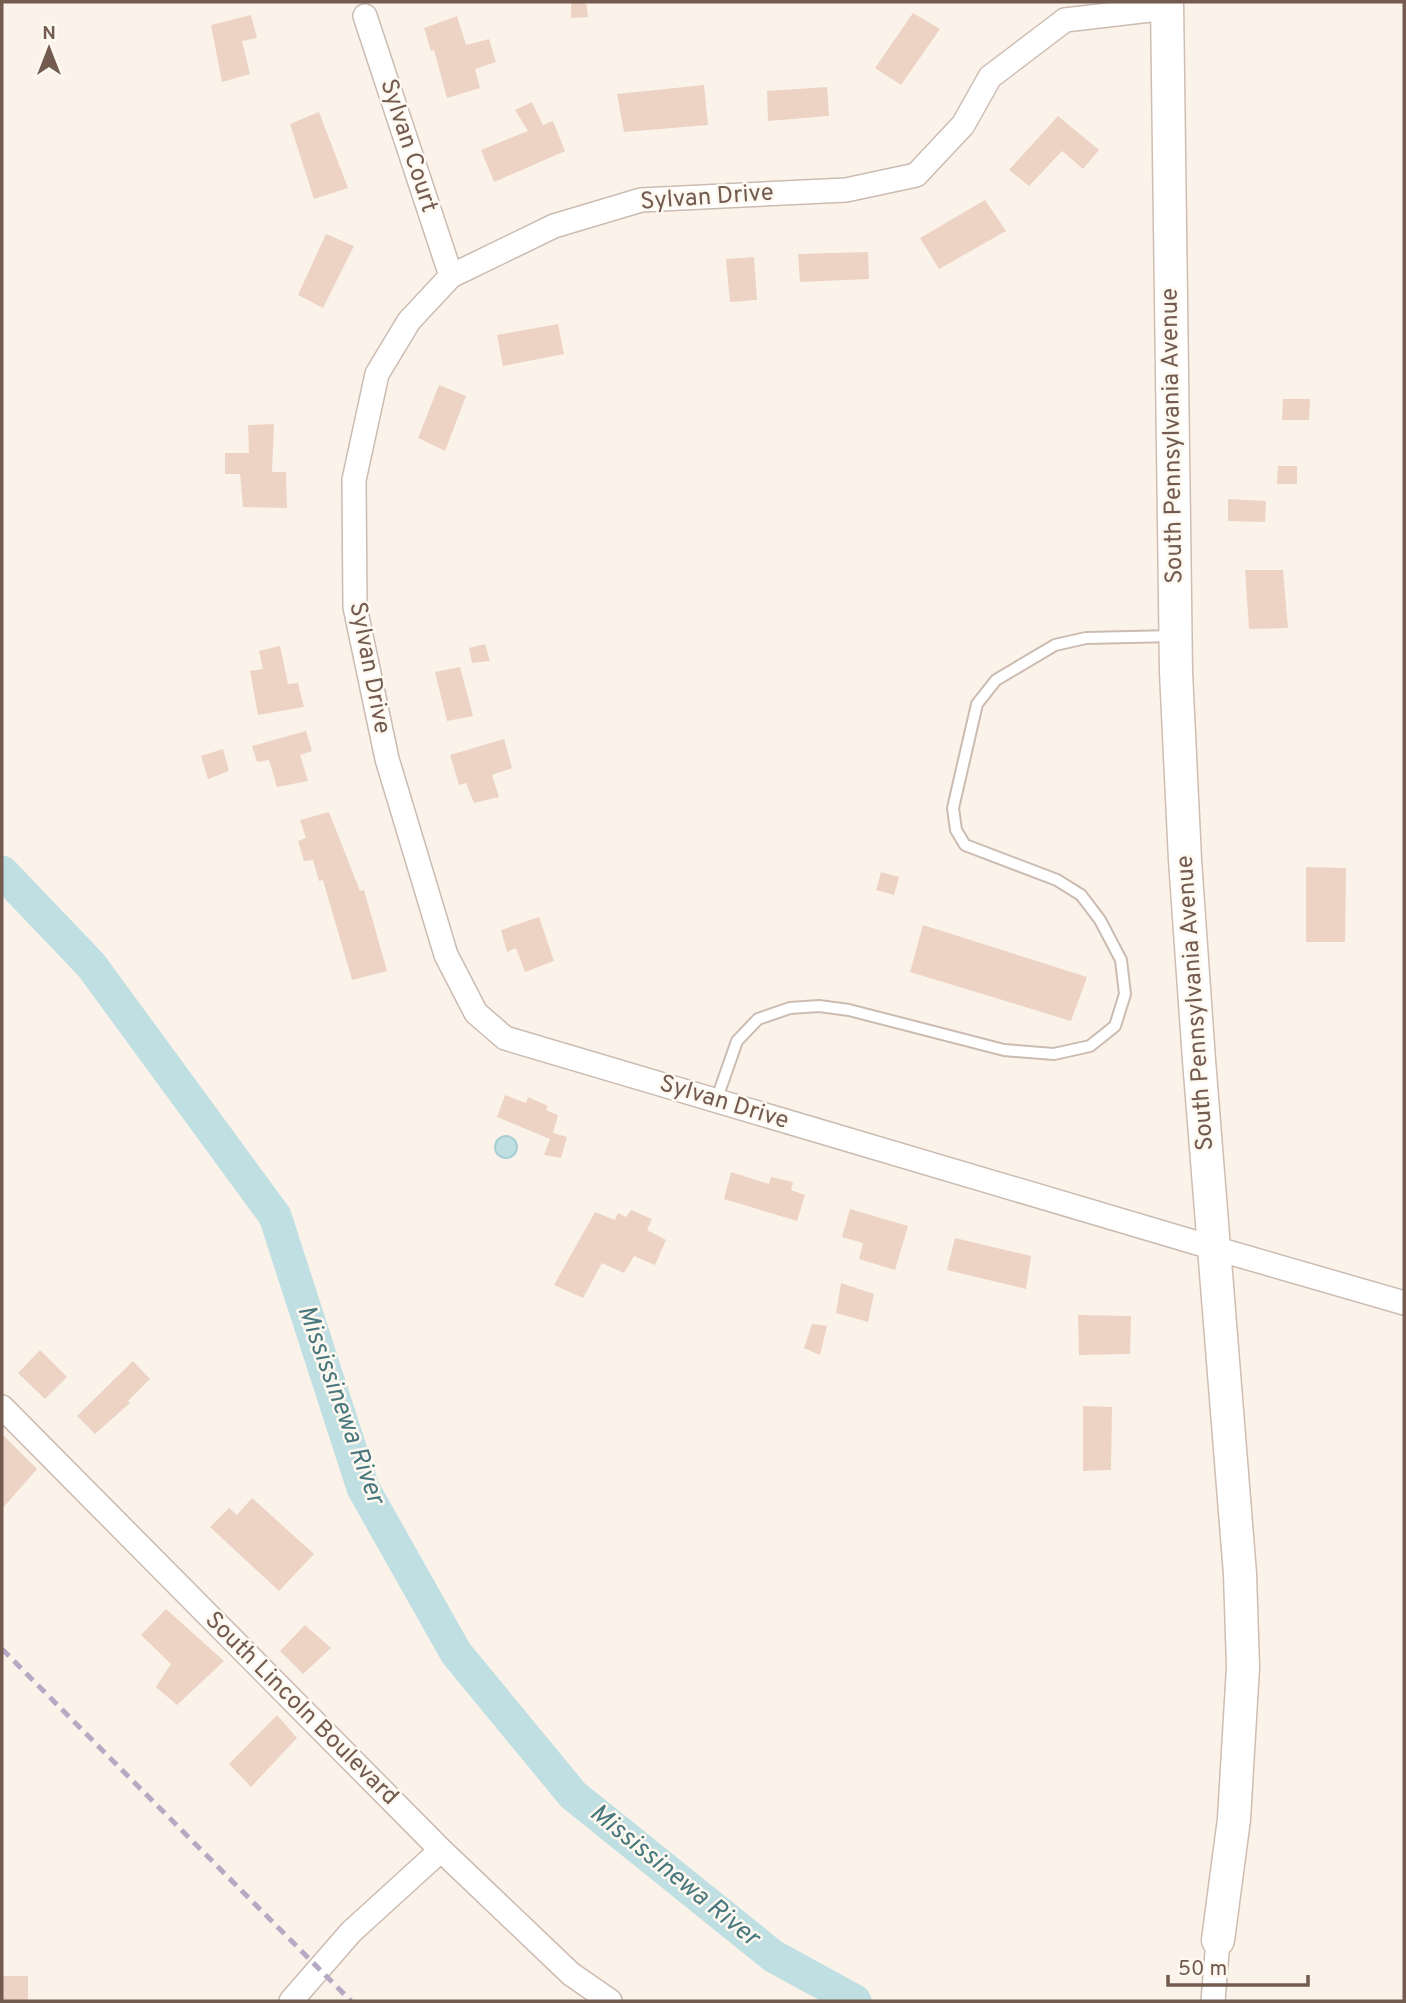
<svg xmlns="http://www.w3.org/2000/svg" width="1406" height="2003" font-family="Overpass,sans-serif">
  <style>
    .water { fill: #c0dfe3; stroke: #a7ced3; stroke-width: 2 }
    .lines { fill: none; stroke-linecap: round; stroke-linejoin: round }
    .river { stroke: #c0dfe3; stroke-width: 33 }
    .building { fill: #edd3c4 }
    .lane-casing { stroke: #ccbbb1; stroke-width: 14 }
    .street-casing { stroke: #ccbbb1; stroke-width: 26 }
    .secondary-casing { stroke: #d0bdb1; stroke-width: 35 }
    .lane { stroke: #fff; stroke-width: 10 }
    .street { stroke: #fff; stroke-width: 23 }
    .secondary { stroke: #fff; stroke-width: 32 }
    .rail { stroke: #b6a9c4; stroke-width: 5; stroke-dasharray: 10 7; stroke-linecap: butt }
    .labels { text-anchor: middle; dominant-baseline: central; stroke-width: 5; stroke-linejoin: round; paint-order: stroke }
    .street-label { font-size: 24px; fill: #735b50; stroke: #fdf8f0 }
    .water-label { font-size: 26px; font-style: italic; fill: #48777d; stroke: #fdf8f0 }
  </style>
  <rect width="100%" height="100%" fill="#fbf3ea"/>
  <path class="water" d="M495 1147a11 11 0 1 1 22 0a11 11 0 1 1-22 0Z"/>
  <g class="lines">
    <path class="river" d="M2,872l89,93 184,251 88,272 93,165 117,142 200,161 82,45"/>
  </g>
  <path class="building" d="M571,2h15l2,15 -17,1z
    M913,13l27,16 -39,56 -26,-17z
    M251,15l6,23 -15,3 8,33 -28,8 -11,-57z
    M457,16l9,29 23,-6 7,23 -21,7 5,19 -33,10 -13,-48 -3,1 -7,-23z
    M704,85l4,40 -84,7 -7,-38z
    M827,87l2,29 -61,5 -1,-30z
    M532,102l11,23 10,-4 12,30 -71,31 -13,-32 47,-19 -13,-21z
    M319,112l29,76 -34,11 -24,-75z
    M1058,116l41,34 -16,19 -21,-18 -33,35 -20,-16z
    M985,200l21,31 -67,38 -19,-31z
    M326,234l28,12 -31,62 -25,-13z
    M868,252l1,27 -69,3 -2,-28z
    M754,257l3,43 -27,2 -4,-43z
    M558,324l6,30 -61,12 -6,-31z
    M439,385l27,11 -21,55 -27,-13z
    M1283,399h27l-1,21h-27z
    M274,424l-2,48h14l1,36 -44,-1 -3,-33h-15v-21h24l-1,-28z
    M1278,466h19v18h-20z
    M1228,499l38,2 -1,21 -37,-1z
    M1245,570h38l5,58 -39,1z
    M485,644l5,17 -18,2 -3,-15z
    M280,646l8,38 10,-1 6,24 -46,8 -8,-44 13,-2 -4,-18z
    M460,667l13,49 -26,5 -12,-49z
    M306,731l6,20 -12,4 8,26 -31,6 -8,-27 -12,2 -5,-16z
    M504,739l8,29 -20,7 7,22 -25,6 -8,-20 -7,2 -9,-30z
    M223,749l6,22 -21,8 -7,-23z
    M329,812l31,79 4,-1 23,81 -35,9 -29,-100 -4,1 -6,-21 -9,1 -6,-20 8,-3 -6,-18z
    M1306,867l40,1 -1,74h-39z
    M881,872l18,5 -5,18 -18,-5z
    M539,917l15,44 -29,11 -9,-24 -9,4 -6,-22z
    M923,925l164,52 -16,44 -161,-49z
    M505,1095l21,8 2,-6 20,9 -2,4 12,5 -5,18 14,4 -6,21 -17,-3 6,-16 -53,-22z
    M731,1172l38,12 2,-7 22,5 -2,8 14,5 -8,26 -73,-22z
    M850,1209l58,17 -13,44 -36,-11 4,-16 -21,-6z
    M631,1210l21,9 -5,11 19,10 -11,25 -21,-9 -10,17 -22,-10 -19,35 -29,-13 41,-73 20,8 3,-7 8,4z
    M955,1238l76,18 -5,33 -79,-19z
    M841,1283l33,11 -6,28 -32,-9z
    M1078,1315l53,1 -1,38 -51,1z
    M812,1324l15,2 -7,29 -16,-7z
    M40,1350l27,27 -22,22 -27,-26z
    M133,1361l17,18 -22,22 2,2 -35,31 -18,-18z
    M1083,1406l29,1 -1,63 -28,1z
    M2,1434l35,35 -35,40z
    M252,1498l62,56 -35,37 -69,-64 19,-19 8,7z
    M166,1609l58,52 -47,44 -21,-18 15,-23 -30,-29z
    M305,1625l26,23 -28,26 -23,-23z
    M277,1715l20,23 -46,49 -22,-23z
    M2,1976h26v25h-26z"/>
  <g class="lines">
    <defs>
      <path id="lane" d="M716,1101l21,-60 21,-22 32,-11 29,-2 30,4 155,40 50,4 36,-8 25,-20 10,-32 -4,-34 -21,-40 -19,-25 -24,-15 -92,-35 -9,-15 -3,-22 24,-104 19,-24 59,-35 31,-7 88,-2"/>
      <path id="street" d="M1167,8l-102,12 -75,57 -27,48 -47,50 -70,15 -205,10 -87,26 -103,50 -42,45 -32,53 -23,106 1,127 32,152 59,196 30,58 29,25 709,210 190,55
        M365,16l86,260
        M2,1407l439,443 130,124 39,27
        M291,2001l60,-69 90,-82
        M1213,2001l5,-61"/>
      <path id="secondary" d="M1167,2l9,670 9,188 14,200 41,514 3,93 -9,152 -16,121"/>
    </defs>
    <use href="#lane" class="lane-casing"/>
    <use href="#street" class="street-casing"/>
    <use href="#secondary" class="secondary-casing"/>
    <use href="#lane" class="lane"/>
    <use href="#street" class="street"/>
    <use href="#secondary" class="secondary"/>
    <path class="rail" d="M2,1649l349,352"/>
  </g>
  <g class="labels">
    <g class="street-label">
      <text transform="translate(408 146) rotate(72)">Sylvan Court</text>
      <text transform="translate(707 198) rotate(-4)">Sylvan Drive</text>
      <text transform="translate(1173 436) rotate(-91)">South Pennsylvania Avenue</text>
      <text transform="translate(369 668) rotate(79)">Sylvan Drive</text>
      <text transform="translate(1196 1003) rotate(-94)">South Pennsylvania Avenue</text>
      <text transform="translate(724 1103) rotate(17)">Sylvan Drive</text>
      <text transform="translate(301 1709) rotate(45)">South Lincoln Boulevard</text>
    </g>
    <g class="water-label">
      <text transform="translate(340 1405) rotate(70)">Mississinewa River</text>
      <text transform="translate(674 1876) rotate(39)">Mississinewa River</text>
    </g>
  </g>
  <rect width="1406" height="2003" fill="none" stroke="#735b50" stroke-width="7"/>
  <g transform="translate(49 49)" stroke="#fdf8f0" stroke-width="5" paint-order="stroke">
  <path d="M0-5L12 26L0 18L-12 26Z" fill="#735b50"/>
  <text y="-10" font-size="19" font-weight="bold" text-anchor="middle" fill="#735b50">N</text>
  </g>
  <path d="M1168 1975v10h140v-10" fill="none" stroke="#735b50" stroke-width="3.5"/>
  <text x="1178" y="1975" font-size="21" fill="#735b50" stroke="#fdf8f0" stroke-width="5" paint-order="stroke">50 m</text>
</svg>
